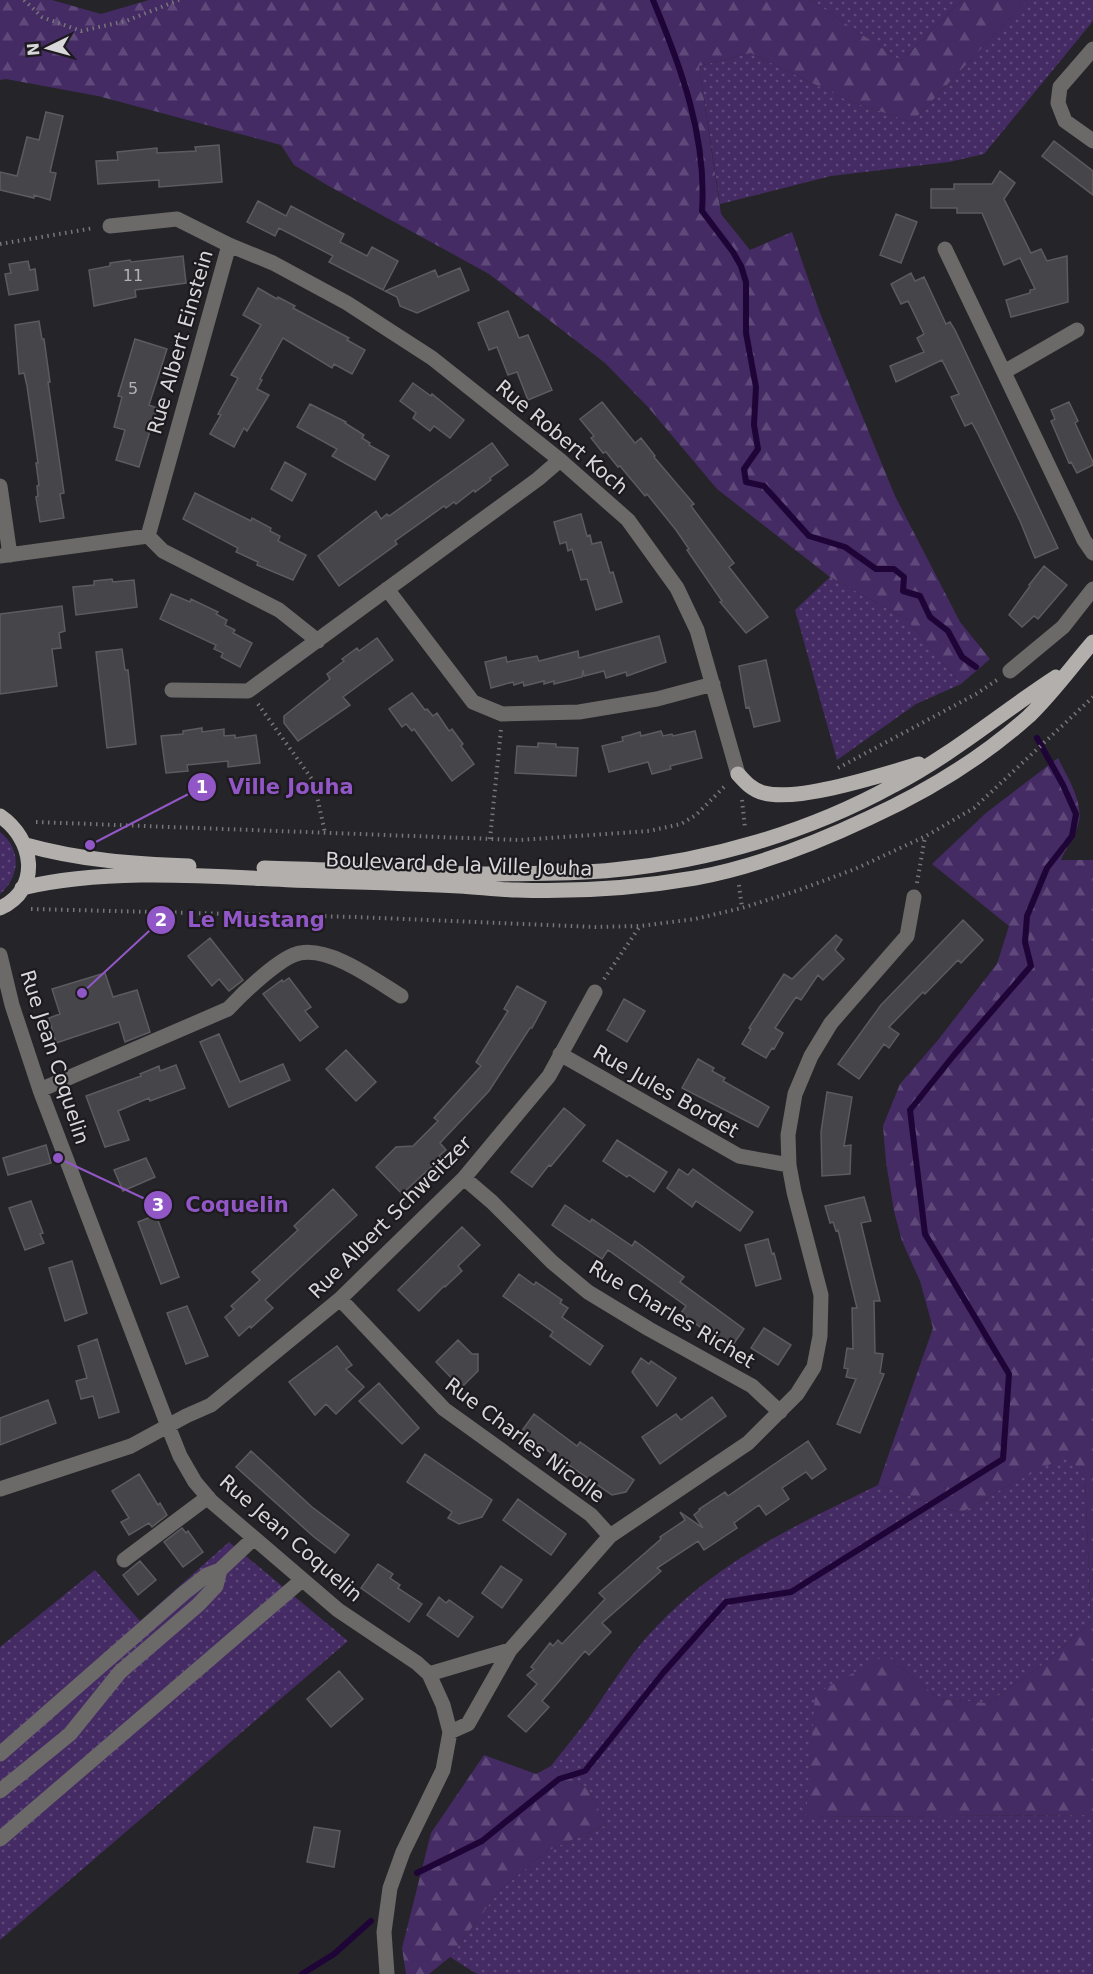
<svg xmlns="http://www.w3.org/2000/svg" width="1093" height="1974" font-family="'DejaVu Sans',sans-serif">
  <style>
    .grass { fill: url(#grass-dots) }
    .forest { fill: url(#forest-firs) }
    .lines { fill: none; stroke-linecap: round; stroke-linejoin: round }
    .stream { stroke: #1f0537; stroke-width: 6 }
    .building { fill: #464549; stroke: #5c5b5f; stroke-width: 1.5 }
    .path { stroke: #777679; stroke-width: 4; stroke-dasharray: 1.5 4.5; stroke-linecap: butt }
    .minor { stroke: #6b6a68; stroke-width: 15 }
    .major { stroke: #b2afac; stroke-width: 15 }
    .labels { text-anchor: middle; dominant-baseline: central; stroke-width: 4.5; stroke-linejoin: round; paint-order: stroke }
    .number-label { font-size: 16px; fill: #b4b2b5 }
    .street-label { font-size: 20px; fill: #d8d7d9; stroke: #1c1a1e }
    .leader { fill: none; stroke: #9257c6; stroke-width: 2 }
    .callout-dot { fill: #9257c6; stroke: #1c1a1e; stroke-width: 2 }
    .mark-label { font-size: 18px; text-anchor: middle; font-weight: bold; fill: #fff }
    .callout-label { font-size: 21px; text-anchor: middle; font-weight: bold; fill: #9257c6; stroke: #1c1a1e; stroke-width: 4.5; stroke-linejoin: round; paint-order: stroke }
  </style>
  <defs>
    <pattern id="grass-dots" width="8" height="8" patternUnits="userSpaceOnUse" patternTransform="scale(1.5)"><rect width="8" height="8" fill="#452b64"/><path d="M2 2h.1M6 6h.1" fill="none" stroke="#5f497a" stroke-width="1.8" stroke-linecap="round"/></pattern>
    <pattern id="forest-firs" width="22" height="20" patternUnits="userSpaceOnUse" patternTransform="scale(1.5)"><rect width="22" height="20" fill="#452b64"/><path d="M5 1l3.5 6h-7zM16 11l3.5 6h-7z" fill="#5f497a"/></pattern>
  </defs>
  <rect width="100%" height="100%" fill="#252428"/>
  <path class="grass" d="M811,0h151l-61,61z
    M1027,0h66v21l-109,133 -35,8 -118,14 -111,28 -21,-138 52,-13 98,48 63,21z
    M830,577l76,42 55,65 -45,20 -79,56 -42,-150z
    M0,832c22,17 20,45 0,62z
    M1068,1454l17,24 6,144 -45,40 -58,41 -49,-4 -53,-44 -80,162 287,-2v159h-616l-27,-17 49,-66 48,-40 59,-26 -18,-36 -37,-23c13,-17 27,-33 39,-50 21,-30 40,-62 66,-89 63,-67 141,-102 222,-142l83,28 37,-22z
    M229,1542l119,99 -348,299v-293l95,-77 45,51z"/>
  <path class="forest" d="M0,0h52l49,14 48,-14h662l90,61 61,-61h65l-115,122 -63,-21 -98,-48 -52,13 22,148 29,36 42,-18 28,81 75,183 65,126 30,37 -29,25 -55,-65 -76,-42 -113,-88 -69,-82 -43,-44 -116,-89 -162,-89 -33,-20 -13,-20 -183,-49 -92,-17 -6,1z
    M1058,758c9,19 27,46 20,67 -4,12 -12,23 -17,35h32v955l-287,2 9,-123 71,-39 53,44 49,4 58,-41 45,-40 -6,-144 -17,-23 -70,36 -37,22 -83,-28 55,-157 -13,-47 -18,-40 -8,-30 -8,-49 -3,-36 17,-42 38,-44 59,-76 12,-38 -77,-62 54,-51z
    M484,1755l52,19 15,-8 37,23 18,36 -59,26 -48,40 -49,66 -21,17h-23l-4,-26 29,-115z"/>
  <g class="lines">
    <path class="stream" d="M653,0c28,67 54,137 49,211l31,41 8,14 5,16v51l10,54 -2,38 4,24 -14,20 2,13 18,4 45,50 36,11 31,22h18l10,8 -1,14 17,5 10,21 18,14 14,26 14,10
      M417,1873l65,-32 77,-62 26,-8 78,-98 63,-71 65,-10 212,-133 6,-85 -84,-140 -15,-124 44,-55 77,-89 -6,-24 2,-26 20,-48 25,-32 4,-22 -13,-29 -26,-47
      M302,1974l32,-20 37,-33"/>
  </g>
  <path class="building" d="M46,112l17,4 -13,56 6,1 -6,27 -16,-5v3l-34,-8v-18l17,4 10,-39 12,3z
    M1054,141l39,30v24l-51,-39z
    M219,145l3,37 -63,5v-7l-61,4 -2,-23 22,-1 -1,-8 40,-4v5l39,-2 -1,-4z
    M1000,171l15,12 -11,16 27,54 10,-4 6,12 20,-5 1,46 -57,15 -5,-17 24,-7v-3l5,-1 -15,-31 -16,7 -22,-52h-25v-5h-26v-19h23v-5h38z
    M258,201l28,15 5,-10 53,28 -4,8 27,14 5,-9 26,14 -15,29 -54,-28 4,-6 -54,-28 -4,8 -28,-14z
    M896,214l21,8 -16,41 -21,-8z
    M183,256l3,27 -51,7 1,7 -42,9 -5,-36 21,-4v-3l20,-3 1,2z
    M28,261l2,9 5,-1 3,21 -29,5 -4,-21 6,-1 -2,-9z
    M460,268l9,22 -52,23 -17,-7 -3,-9 -12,-6 50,-21 3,7z
    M911,273l4,8 9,-4 22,47 4,-2 5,8 103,218 -23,10 -15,-37 -42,-87 -6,-11 -7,3 -14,-29 8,-3 -17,-34 -46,22 -6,-16 34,-14 -7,-14 7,-4 -16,-33 -7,3 -10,-20z
    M258,288l19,11 1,-2 17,9 -2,2 56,30 -2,2 18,10 -13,24 -18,-10 -2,4 -49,-30 -23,41 2,1 -5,9 12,6 -22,36 -3,-3 -10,19 -24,-13 11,-19 -3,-1 20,-36 -7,-3 30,-50 -18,-10z
    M508,311l11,27 9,-3 24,55 -24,10 -11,-28 -9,3 -11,-28 -8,3 -11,-27z
    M39,321l3,18h2l6,43h-2l16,111 -4,1 4,24 -24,4 -4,-25 2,-1 -1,-10 2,-1 -3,-22h2l-11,-77 -3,-13 -5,1 -4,-49z
    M135,339l32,10 -18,56 8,3 -18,59 -23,-7 9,-30 -11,-3 8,-30 -4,-1z
    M413,383l18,13 1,-2 32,26 -14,18 -16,-12 -4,5 -17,-13 3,-5 -16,-12z
    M602,402l33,41 6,-5 14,18 -1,1 40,47 -3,2 43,57 -5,4 39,50 -22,16 -26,-31 2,-1 -35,-51 2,-1 -13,-19 -29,-36 -2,2 -25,-30 -2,1 -12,-15 -3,1 -12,-15 3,-2 -14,-17z
    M1069,402l9,19 -3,2 18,39v3l-16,8 -6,-11 -2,1 -18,-42 4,-2 -4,-9z
    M310,404l36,18 -1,1 19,12 -2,3 8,5 -1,2 20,11 -14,24 -43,-24 5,-7 -40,-22z
    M492,443l16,22 -18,13 1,2 -16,12 -1,-2 -18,14 -2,-2 -8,6 -2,-2 -49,35 2,3 -58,42 -21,-30 58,-45 5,8 6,-5 2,2z
    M285,462l21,12 -14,27 -21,-12z
    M195,493l56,28 1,-3 19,10 -1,3 10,5 -2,5 28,14 -13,25 -36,-15 1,-3 -22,-10 2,-4 -55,-29z
    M581,514l6,22 3,-1 2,9 9,-2 9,31 3,-1 9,30 -26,8 -9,-31 -6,1 -9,-31 -4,2 -2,-9 -6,2 -6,-22z
    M1044,566l23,19 -29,34 -4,-3 -12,11 -13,-12 21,-29 -1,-1z
    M112,579l1,3 21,-2 3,27 -61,8 -3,-28 21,-2v-4z
    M171,594l19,8 1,-3 27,13 -2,2 11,6 -2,5 10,5 -2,3 19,10 -12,24 -19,-10 2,-4 -9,-4 2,-4 -56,-26z
    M62,606l3,25 -6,2 2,15 -9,1 5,37 -57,8v-80z
    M659,636l7,26 -39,14 -1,-4 -20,6 -2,-7 -20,5 -1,-6 -1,7 -28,7v-3l-10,3v-3l-20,5 -1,-4 -9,3 -1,-3 -22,6 -6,-26 21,-5 1,5 30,-6 2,5 39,-10 1,7z
    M377,638l16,22 -50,37 7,8 -52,36 -14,-18v-7l46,-37 -3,-5 17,-13 -2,-2 15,-11 2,3z
    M122,649l3,21h3l8,74 -29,4 -11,-96z
    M766,660l14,61 -26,6 -5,-20 -3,1 -7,-42z
    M412,693l13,17 2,-1 6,7 4,-3 12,18 3,-2 11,15 -2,2 13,18 -22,17 -38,-52 -2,2 -6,-7 -4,3 -13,-18z
    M202,728v4l22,-3v7l11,-1v3l21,-3 4,28 -32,4v-6l-41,4 1,6 -22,2 -5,-37 22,-2v-3z
    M661,731l2,5 9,-2 1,2 22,-5 7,27 -32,8 1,3 -19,5 -4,-12 -39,10 -7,-26 21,-5 -1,-4 8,-2 10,-3 1,4z
    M538,743l18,1v3l22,1 -2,28 -61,-3 2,-27 21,1z
    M963,920l20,20 -22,23 -3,-3 -33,34 -2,-2 -34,35 10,7 -10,14 -5,-4 -25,35 -21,-15 43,-59z
    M836,935l6,5 -7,10 9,9 -21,21 -5,-5 -17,25 -5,-3 -21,31 8,5 -9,16 -2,-1 -6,10 -24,-14 9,-15 -2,-1 35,-54 8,5z
    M210,938l33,42 -14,11 -10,-12 -7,7 -24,-30z
    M105,973l8,24 24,-7 13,42 -25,10 -6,-20 -63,21 -7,-25 11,-4 -8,-25z
    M289,978l22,29 -6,4 13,16 -18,14 -37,-47 19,-14 1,2z
    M517,986l29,16 -14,26h-2l-41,63 -49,52 6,7 -7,6 2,2 -39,36 -26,-27 20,-20 17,-1 25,-25 -4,-3 47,-52 -5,-4 32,-51 -4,-2z
    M624,999l21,12 -18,31 -20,-12z
    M219,1034l21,48 43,-18 7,16 -61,27 -29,-65z
    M346,1050l30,32 -20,19 -30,-32z
    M698,1059l16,9 -2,3 13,7 -2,3 46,26 -11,20 -76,-39z
    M176,1065l9,23 -35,13 -1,-3 -31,13 11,29 -24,7 -19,-51 55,-20 -1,-2 19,-8 1,5z
    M827,1092l25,5 -8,49 7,-1 -1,29 -28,2 -1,-44z
    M564,1108l21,17 -34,41 -2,-1 -17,22 -21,-15z
    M617,1140l50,32 -13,20 -25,-17 -2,2 -24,-16z
    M46,1145l5,18 -43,12 -5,-17z
    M146,1158l9,19 -32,14 -9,-21z
    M679,1169l9,6 5,-6 60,43 -13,19 -44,-30 -4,6 -25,-19z
    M333,1189l24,26 -92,85 8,8 -22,20 -1,-2 -11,10 -14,-19 9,-8 -3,-3 29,-26 -8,-8 46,-42 -4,-4z
    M864,1197l7,24 -10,2 19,78h-6l1,52 8,1 -3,19 4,1 -24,59 -23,-9 19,-45 -10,-2 2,-8 -4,-1 3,-20 6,1 -1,-41h5l-19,-78 -2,1 -3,-9 -3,1 -5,-17z
    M31,1201l12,32 -3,1 4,9 -19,7 -16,-42z
    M565,1205l25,17 2,-3 40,27 3,-5 49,36 -4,5 64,47 -14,20 -49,-36 5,-7 -78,-56 -6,9 -50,-34z
    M156,1215l23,62 -18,7 -23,-62z
    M462,1227l18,18 -22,21 4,5 -17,16 -1,-1 -25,25 -21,-21z
    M768,1239l4,15 2,-1 7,26 -25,7 -11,-41z
    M72,1261l15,52 -22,8 -16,-53z
    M519,1274l15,11 2,-3 26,18 -2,3 8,5 -6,9 41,29 -13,19 -40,-29 3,-4 -50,-36z
    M187,1306l21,50 -22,8 -19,-51z
    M764,1328l27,17 -13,20 -27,-17z
    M97,1339l22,73 -20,6 -6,-22 -12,3 -5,-18 11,-3 -9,-32z
    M458,1340l14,14h6v17l-17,17 -25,-26z
    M337,1346l15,19 -6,4 18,18 -28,27 -10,-10 -11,11 -26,-33z
    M641,1358l8,6 2,-3 25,17 -19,28 -25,-34z
    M379,1383l40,45 -17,16 -43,-43z
    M712,1397l14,19 -66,48 -18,-27 34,-23 5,6z
    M48,1400l8,23 -56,22v-27z
    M534,1414l43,32 3,-4 54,38 -8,12 -14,3 -91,-63z
    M808,1441l18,28 -14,10 -6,-7 -24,16 7,11 -23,16 -7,-10 -25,18 3,5 -33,22 -6,-9 -41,27 4,3 -59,52 9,9 -22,23 -4,-4 -43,50 7,6 -23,25 -18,-16 29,-32 -10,-9 7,-6 -3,-2 19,-24 3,3 5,-6 4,4 43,-45 -6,-6 62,-54 -1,-2 25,-17 -5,-8 23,16 -9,-13 6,-5 -1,-1 26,-17 3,4z
    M251,1451l61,56 37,28 -14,18 -21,-16 -78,-70z
    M425,1454l67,46 -10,17 -23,7 -11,-6 4,-6 -45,-30z
    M139,1474l19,31 2,-2 7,12 -15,12 -3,-4 -20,12 -8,-13 8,-4 -17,-27z
    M518,1499l48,35 -15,21 -48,-35z
    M182,1528l4,5 2,-2 15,21 -20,15 -19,-25z
    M140,1561l16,19 -18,15 -15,-20z
    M378,1564l15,10 -3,4 10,7 -2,3 24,16 -13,18 -48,-34z
    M501,1566l21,14 -20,28 -20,-15z
    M439,1597l7,6 3,-3 24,17 -15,20 -31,-22z
    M339,1671l24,28 -32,28 -24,-28z
    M314,1827l26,4 -6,36 -27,-5z"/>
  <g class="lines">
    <path class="path" d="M24,0l18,17 39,14 45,-10 53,-21
      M0,244l94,-16
      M258,704l56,78 11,51
      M838,768l138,-74 21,-14
      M742,800l3,28
      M36,822l484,18 129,-9 32,-7 15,-9 30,-30
      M490,839l11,-110
      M917,883l8,-46
      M739,885l3,23
      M31,909l324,8 240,10 45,-1 55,-7 47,-11 57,-18 56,-21 71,-33 48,-28 119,-111
      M604,979l36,-53"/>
    <path class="minor" d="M1093,49l-33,38 -2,16 7,18 28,20
      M110,226l67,-7 52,26 -81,291
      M229,245l44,18 74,40 85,55 128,102 68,60 49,68 20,42 41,144
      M945,249l139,291 9,13
      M1004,372l73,-42
      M0,486l10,69
      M0,556l148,-20 15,15 116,59 39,31
      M387,589l86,113 29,12 77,-2 78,-13 56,-15
      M1010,671l53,-44 30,-38
      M172,690l76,1 290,-212 22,-19
      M0,955l12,50 28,85 128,336 12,30 15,26 17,20 126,108 79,53 12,11 14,31 7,27 -7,38 -40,82 -13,36 -6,44 3,42
      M560,1054l179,102 50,9
      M40,1090l188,-81c14,-15 53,-53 72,-56 31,-6 75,27 101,43
      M464,1178l28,24 60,60 36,30 61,37 103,57 28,26
      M340,1299l104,110 147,106 19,21
      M0,1489l131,-43 55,-30 25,-11 129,-106 124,-121 85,-102 46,-84
      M124,1560l84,-63
      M429,1674l81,-24
      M450,1732l18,-8 42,-74 100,-114 138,-93 49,-49 17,-27 6,-31 1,-41 -27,-103 -5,-27 -1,-30 7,-41 16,-38 20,-33 76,-87 7,-39
      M0,1754l184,-161 23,-18 13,-5 34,-32
      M0,1791l70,-57 50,-62 78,-67 18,-19 4,-16
      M0,1839l302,-259"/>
    <path class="major" d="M738,774c7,8 14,16 26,19 35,9 118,-18 155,-29
      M0,816c34,23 42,73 0,92
      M26,845c53,15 108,19 163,21
      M264,868c79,2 157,6 236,6 38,-1 76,0 113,-4 97,-9 196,-38 281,-85 58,-30 108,-73 162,-108
      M22,888c85,-20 183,-12 270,-8 56,2 112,3 167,6 20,1 39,4 58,4 59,2 120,-2 178,-12 60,-11 119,-34 174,-60 57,-26 113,-60 160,-102 23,-22 43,-50 64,-74"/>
  </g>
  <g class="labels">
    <g class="number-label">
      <text x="133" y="275">11</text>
      <text x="133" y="388">5</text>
    </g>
    <g class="street-label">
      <text transform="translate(180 342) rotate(-74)">Rue Albert Einstein</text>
      <text transform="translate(562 437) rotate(40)">Rue Robert Koch</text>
      <text transform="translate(459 864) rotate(2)">Boulevard de la Ville Jouha</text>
      <text transform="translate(55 1057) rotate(72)">Rue Jean Coquelin</text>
      <text transform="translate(666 1091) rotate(30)">Rue Jules Bordet</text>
      <text transform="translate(390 1217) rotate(-45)">Rue Albert Schweitzer</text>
      <text transform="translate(672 1314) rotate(31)">Rue Charles Richet</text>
      <text transform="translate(525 1440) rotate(37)">Rue Charles Nicolle</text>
      <text transform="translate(291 1538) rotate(41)">Rue Jean Coquelin</text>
    </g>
  </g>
  <path class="leader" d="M90 845L202 787M82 993L161 920M58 1158L158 1205"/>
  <g class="callout-dot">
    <circle cx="90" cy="845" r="6"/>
    <circle cx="82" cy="993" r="6"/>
    <circle cx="58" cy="1158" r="6"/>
    <circle cx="202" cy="787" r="15"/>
    <circle cx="161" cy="920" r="15"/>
    <circle cx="158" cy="1205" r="15"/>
  </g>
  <g class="mark-label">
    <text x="202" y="793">1</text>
    <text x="161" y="926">2</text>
    <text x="158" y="1211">3</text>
  </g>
  <g class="callout-label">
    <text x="291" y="794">Ville Jouha</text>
    <text x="256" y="927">Le Mustang</text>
    <text x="237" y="1212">Coquelin</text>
  </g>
  <g transform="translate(48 48) rotate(265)" stroke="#1c1a1e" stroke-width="4.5" paint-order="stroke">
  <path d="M0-4.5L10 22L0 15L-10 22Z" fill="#d8d7d9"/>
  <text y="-9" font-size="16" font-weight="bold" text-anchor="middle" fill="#d8d7d9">N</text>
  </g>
</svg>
